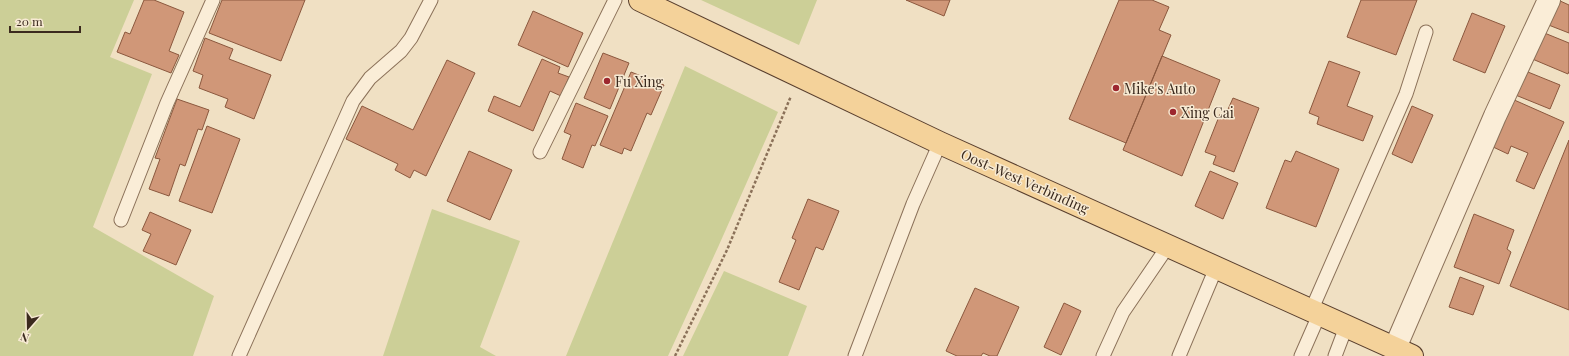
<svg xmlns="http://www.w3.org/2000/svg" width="1569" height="356" font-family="'Playfair Display',serif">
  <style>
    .green { fill: #cccf97 }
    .building { fill: #d09778; stroke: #8b583e }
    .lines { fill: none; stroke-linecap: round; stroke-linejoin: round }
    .lane-casing { stroke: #8b7159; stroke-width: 15 }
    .street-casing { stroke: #8b7159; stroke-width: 24 }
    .primary-casing { stroke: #593f2e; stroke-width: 24 }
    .path { stroke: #8b7159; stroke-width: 2.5; stroke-dasharray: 3 2; stroke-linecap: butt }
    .lane { stroke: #faedd7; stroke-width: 13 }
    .street { stroke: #faedd7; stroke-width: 22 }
    .primary { stroke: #f4d29a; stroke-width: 22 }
    .poi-dot { fill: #9d272f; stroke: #f7ead3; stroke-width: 1.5 }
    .labels { text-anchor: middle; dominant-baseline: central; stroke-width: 3; stroke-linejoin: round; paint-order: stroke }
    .poi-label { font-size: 14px; fill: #3b2a1e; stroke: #f7ead3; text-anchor: start }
    .street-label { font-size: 14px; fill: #3b2a1e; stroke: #f7ead3 }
  </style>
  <rect width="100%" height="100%" fill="#f0e0c3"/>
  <path class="green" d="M0,0h134l-24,57 42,17 -59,153 121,69 -21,60h-193z
    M701,0h116l-18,45z
    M685,66l93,46 -59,133 -51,111h-102z
    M432,209l88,32 -40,106 16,9h-113z
    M724,271l83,35 -19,50h-105z"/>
  <path class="building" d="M144,0h10l30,12 -15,39 10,4 -8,18 -54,-21 8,-20 5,2z
    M222,0h83l-24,61 -72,-28z
    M906,0h44l-6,16z
    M1119,0h33l17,7 -10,23 12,5 -45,108 -57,-24z
    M1361,0h56l-21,55 -49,-18z
    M1558,0l11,5v28l-23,-9z
    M533,11l50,22 -15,34 -50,-22z
    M1472,13l33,13 -20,47 -32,-13z
    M1542,32l27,11v28l-1,3 -38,-16z
    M205,38l28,11 -4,10 42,16 -17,44 -29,-12 3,-8 -29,-11 4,-13 -10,-4z
    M603,53l26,10 -19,46 -26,-11z
    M1162,56l58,24 -38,96 -59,-26z
    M542,59l18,8 -2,6 11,4 -8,19 -11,-5 -17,40 -45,-20 6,-15 26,11z
    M447,60l28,13 -49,103 -12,-6 -4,8 -15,-8 3,-6 -52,-25 16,-33 51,24z
    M1329,61l31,11 -13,34 26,10 -10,25 -46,-17 2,-7 -10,-4z
    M1523,70l37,15 -10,24 -37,-15z
    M631,72l33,13 -13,30 -4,-2 -16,38 -7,-3 -2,6 -22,-9z
    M1233,98l26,10 -25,64 -21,-8 3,-8 -11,-4 15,-38 5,2z
    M177,99l32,11 -7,20 -4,-1 -13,37 -5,-2 -11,32 -20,-7 11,-30 -5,-1z
    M1512,99l52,23 -30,67 -18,-8 12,-28 -17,-7 -3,8 -17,-8z
    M576,103l32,13 -13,30 -3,-1 -9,23 -21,-9 9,-24 -7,-3z
    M1412,106l21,9 -21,48 -20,-9z
    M207,126l33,13 -28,74 -33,-12z
    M1569,140v170l-59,-24z
    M469,151l43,19 -22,50 -43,-19z
    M1296,151l43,18 -23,58 -50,-19 19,-48 6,2z
    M1210,171l28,12 -15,36 -28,-13z
    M808,199l31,12 -16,39 -7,-3 -17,43 -20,-8 17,-42 -4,-2z
    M150,212l41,18 -15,35 -33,-14 8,-17 -9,-4z
    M1474,214l40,16 -7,19 4,3 -12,32 -45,-17z
    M1460,277l24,9 -11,29 -24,-8z
    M975,288l44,19 -22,49h-7l-7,-3 -2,3h-24l-11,-5z
    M1064,303l17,8 -20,44 -17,-8z"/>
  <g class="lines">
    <defs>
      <path id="lane" d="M540,152l75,-152
        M121,220l46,-117 46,-103
        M1311,311l95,-217 20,-62
        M239,356l114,-255 17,-23 31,-27 10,-13 20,-38
        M855,356l58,-152 27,-61
        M1103,356l20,-44 45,-66
        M1179,356l37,-88
        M1301,356l18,-41
        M1335,356l11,-29"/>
      <path id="street" d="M1395,348l100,-232 54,-116"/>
      <path id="primary" d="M640,0l300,143 472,213"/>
    </defs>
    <use href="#lane" class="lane-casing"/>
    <use href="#street" class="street-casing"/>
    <use href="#primary" class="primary-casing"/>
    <path class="path" d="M675,356l52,-106 64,-154"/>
    <use href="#lane" class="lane"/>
    <use href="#street" class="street"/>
    <use href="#primary" class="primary"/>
  </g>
  <g class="poi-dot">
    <circle cx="607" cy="81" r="4"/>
    <circle cx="1116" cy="88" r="4"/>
    <circle cx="1173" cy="112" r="4"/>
  </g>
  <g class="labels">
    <g class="poi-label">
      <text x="615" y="81">Fu Xing</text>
      <text x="1124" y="88">Mike's Auto</text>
      <text x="1181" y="112">Xing Cai</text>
    </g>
    <g class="street-label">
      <text transform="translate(1025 181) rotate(24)">Oost-West Verbinding</text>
    </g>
  </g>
  <g transform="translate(28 328) rotate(200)" stroke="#f7ead3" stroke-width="3" paint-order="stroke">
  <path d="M0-3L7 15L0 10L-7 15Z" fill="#3b2a1e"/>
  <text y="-6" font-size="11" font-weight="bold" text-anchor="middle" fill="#3b2a1e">N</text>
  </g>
  <path d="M10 26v6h70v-6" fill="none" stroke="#3b2a1e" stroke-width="2"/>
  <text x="16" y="26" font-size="12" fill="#3b2a1e" stroke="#f7ead3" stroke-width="3" paint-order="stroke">20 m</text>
</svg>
